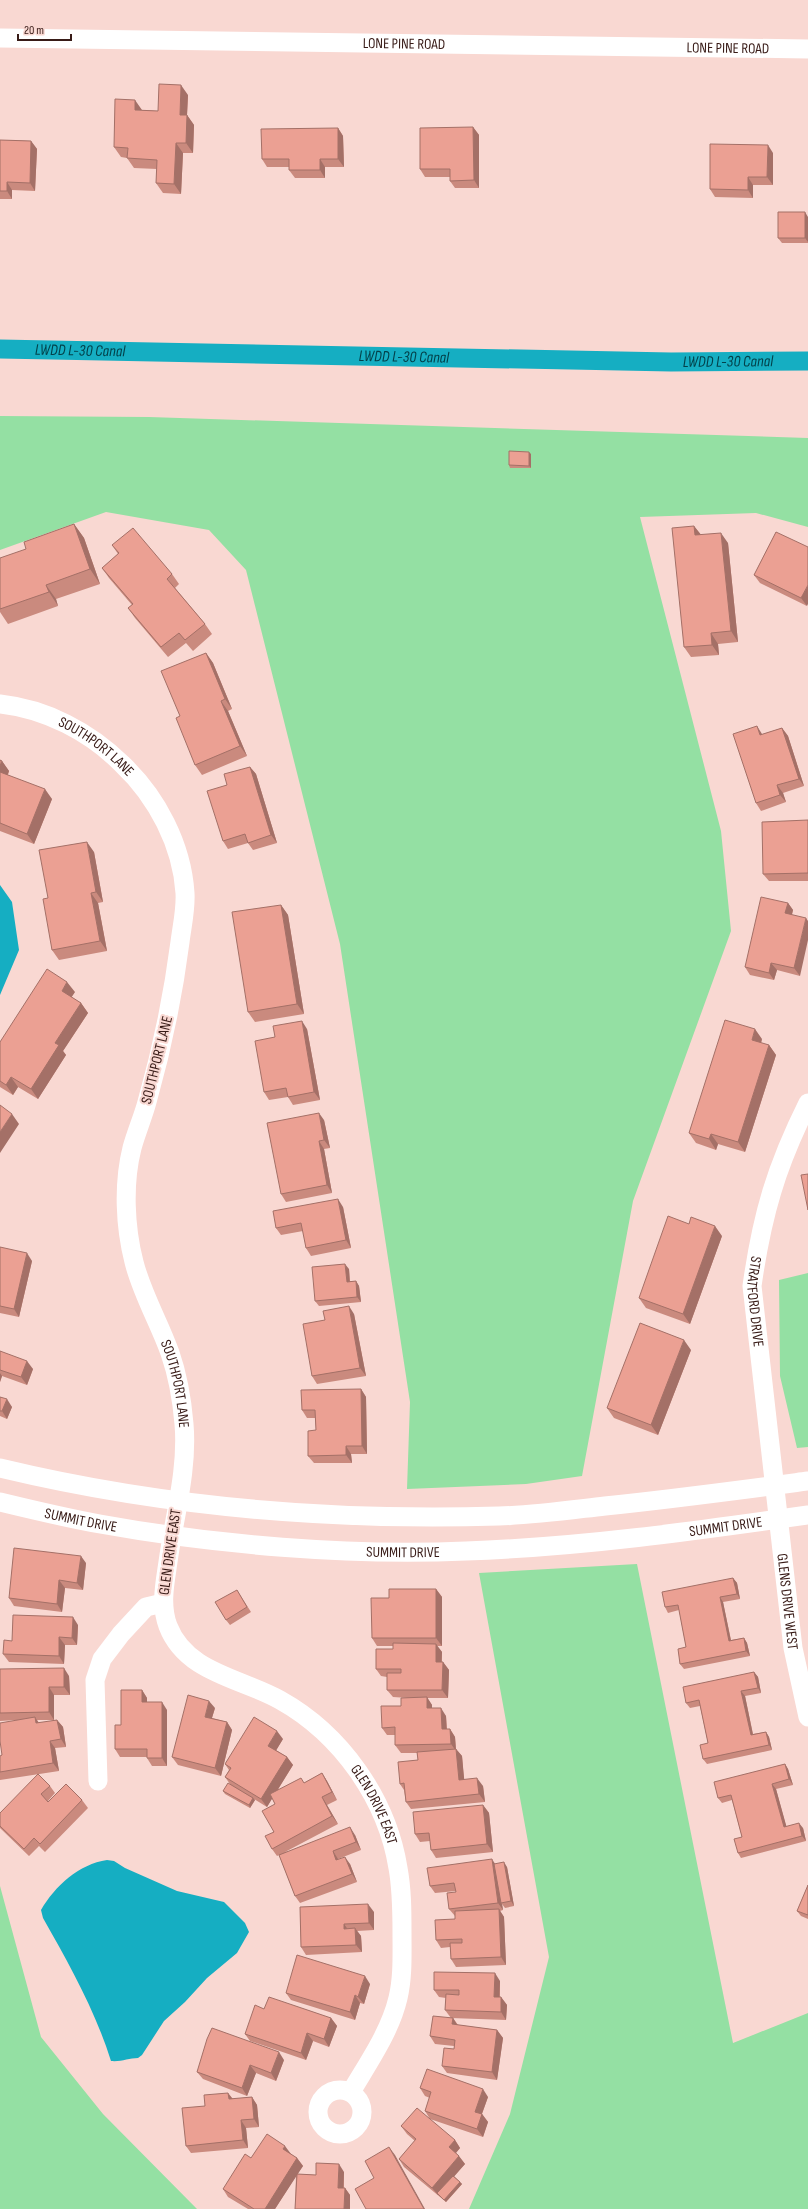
<svg xmlns="http://www.w3.org/2000/svg" width="808" height="2209" font-family="'Sofia Sans Condensed',sans-serif">
  <style>
    .green { fill: #94e0a3 }
    .water { fill: #15aec2 }
    .lines { fill: none; stroke-linecap: round; stroke-linejoin: round }
    .canal { stroke: #15aec2; stroke-width: 19 }
    .street { stroke: #fff; stroke-width: 19 }
    .wall { fill: #ca8a7e }
    .shaded-wall { fill: #a47067 }
    .building { fill: #eba093; stroke: #a47067 }
    .labels { text-anchor: middle; dominant-baseline: central; stroke-width: 4; stroke-linejoin: round; paint-order: stroke }
    .street-label { font-size: 15px; fill: #381b17; stroke: #f9d8d2 }
    .water-label { font-size: 16px; font-style: italic; fill: #03414a; stroke: #f9d8d2 }
  </style>
  <rect width="100%" height="100%" fill="#f9d8d2"/>
  <path class="green" d="M0,416l149,1 659,21v89l-52,-14 -116,4 81,314 10,100 -98,270 -51,275 -56,8 -119,5 3,-87 -70,-458 -94,-374 -37,-40 -103,-18 -106,38z
    M808,1273v174l-11,1 -17,-72 -1,-96z
    M637,1564l96,479 75,-30v196h-339l41,-95 39,-157 -70,-384z
    M0,1886l41,151 62,77 94,95h-197z"/>
  <path class="water" d="M0,885l12,17 7,48 -19,45z
    M107,1860l7,1 11,7 52,23 47,11 21,21 4,9 -12,21 -30,25 -22,24 -21,19 -22,34 -4,3c-9,0 -17,4 -27,3 -16,-51 -42,-97 -68,-143l-2,-8c14,-24 38,-46 66,-50z"/>
  <g class="lines">
    <path class="canal" id="s1" d="M0,349l671,13 137,-1"/>
    <g class="street">
      <path id="s2" d="M0,38l808,11"/>
      <path id="s3" d="M0,704c46,5 90,28 122,60 35,33 60,81 63,129 1,16 -3,33 -5,49 -7,54 -18,107 -33,160 -4,15 -11,31 -15,46 -9,36 -7,79 2,114 8,32 25,60 36,91 8,23 12,47 14,71 4,46 -10,93 -16,138 -3,21 -8,43 0,64 18,47 73,52 112,74 61,34 107,99 118,168 4,22 4,43 4,65 0,22 1,44 -4,65 -8,34 -30,65 -47,94"/>
      <path id="s4" d="M808,1103c-32,64 -46,112 -56,183l41,362 15,69"/>
      <path d="M0,1468c162,39 333,53 499,48 36,-1 71,-6 106,-10 68,-7 135,-16 203,-25"/>
      <path id="s5" d="M0,1502c33,8 66,16 100,22 116,21 248,32 366,27 115,-4 229,-20 342,-36"/>
      <path d="M98,1781l-3,-101 7,-21 19,-25 25,-27 17,-4"/>
      <circle cx="340" cy="2112" r="22"/>
    </g>
  </g>
  <path class="wall" d="M188,95l-1,20 7,10 -1,28h-10l-2,41 -18,-1 -7,-10 1,-14 -23,-1 -7,-10 -6,-1 -7,-10 28,-37 16,1z
    M473,127l6,8v53h-24l-5,-7v-4h-25l-5,-8z
    M338,128l5,8 1,31h-19v11h-30l-6,-8v-3h-22l-5,-8z
    M0,140l31,1 6,8 -2,42 -23,-1v9h-12z
    M773,153v32h-20v13l-38,-1 -5,-8z
    M808,217v26h-26l-4,-5z
    M531,454v14h-21l-1,-3z
    M74,524l10,14 16,46 -44,15 2,7 -50,18 -8,-12v-3l26,-60z
    M694,526l7,9 27,8 10,99 -20,2 1,11 -28,2 -7,-10z
    M776,532l31,74 -47,-23 -6,-8z
    M112,545l60,29 7,10 -4,4 30,36 7,10 -19,17 -7,-8 -18,14 -33,-39 -7,-10 4,-3 -23,-27 -7,-10 16,-14z
    M206,653l7,10 19,46 -4,2 19,45 -45,19 -7,-10 -15,-49z
    M782,728l6,8 16,50 -21,7 3,9 -25,9 -5,-8 7,-69z
    M0,760l2,1 7,10 -1,4 44,24 -18,45 -34,-13z
    M250,767l6,7 21,69 -24,7 -5,-7 -20,6 -5,-8 4,-56z
    M808,820v61h-39l-6,-7z
    M94,852l9,50 -5,1 9,48 -48,9 -7,-10 -4,-52z
    M788,903l5,7 -1,5 8,61 -23,-6 -3,10 -24,-5 -5,-8z
    M281,905l7,10 16,99 -49,8 -7,-10z
    M75,992l-4,5 10,6 7,10 -25,38 3,4 -28,44 -20,-12 -5,8 -13,-8v-45z
    M307,1029l13,71 -27,5 -5,-8 -19,3 -5,-8 11,-55z
    M762,1039l-1,4 8,2 7,10 -31,97 -27,-8 -2,6 -20,-7 -7,-10z
    M324,1120l6,28 -6,1 8,44 -46,9 -5,-8z
    M343,1207l8,41 -40,8 -5,-8 -3,-17 -22,4 -5,-7z
    M722,1236l-32,88 -44,-16 -7,-10z
    M0,1247l32,14 -13,56 -19,-4z
    M349,1269l1,12h6l3,5 2,16 -42,4 -4,-5z
    M354,1314l12,62 -49,8 -5,-8 13,-56z
    M691,1350l-33,85 -44,-17 -7,-10z
    M0,1351l33,18 -6,16 -25,-9 -2,6z
    M361,1389l5,8 1,57h-16l1,9h-38l-6,-7 8,-26 -1,-12h-8l-5,-8z
    M0,1397l12,10 -5,12 -7,-3z
    M86,1563l-3,27 -18,-2 -3,24 -48,-6 -5,-8z
    M733,1578l4,5 3,16 -17,3 8,38 13,-2 3,5 3,13 -66,13 -4,-5 6,-17 -7,-37 -11,3 -3,-6z
    M436,1589l6,8v49h-5l5,6v10h1l6,8 -1,28h-21l5,7v3l14,8 1,13h3l5,8 1,12 6,7 2,24 19,6 2,16 -74,7 -5,-7 -2,-12 -4,-6 18,-24 -1,-7h-16l-6,-8v-10h-8l-5,-7 26,-30 -15,-1 -6,-7v-13l-6,-1 -5,-7 17,-20v-3h-16l-5,-8 17,-40z
    M237,1590l14,22 -21,13 -4,-5z
    M78,1625l-1,20h-12l-1,19 -55,-2 -6,-8 9,-13z
    M0,1669l69,7 1,19h-16v25h-17l2,3 18,-3 6,7 3,20 -11,1 4,23 -59,9v-24l2,-1 14,-35 -16,1z
    M754,1672l4,5 3,16 -16,3 8,38 13,-2 3,5 3,13 -65,14 -4,-5 5,-16 -8,-37 -10,2 -4,-5z
    M142,1690l5,8v4l20,8v56h-15l-5,-8v-1h-27l-5,-8 6,-24z
    M215,1708l-3,10 15,4 5,8 -11,46 -43,-11 -6,-8z
    M283,1739l-7,11 11,7 6,8 -16,26 27,-8 18,-10 5,8 10,19 -10,5 11,19 -53,28 70,-17 6,15 -23,9 12,5 7,18 -57,21 -5,-7 -16,-41 -2,1 -5,-7 3,-45 -3,-6 -5,9 -13,-8 1,1 -5,8 -25,-14 -2,-3 7,-7 -5,-7 4,-7 -4,-6z
    M785,1764l3,5 5,16 -17,4 10,37 17,2 3,13 -65,17 -3,-5 4,-16 -10,-37 -10,3 -4,-5z
    M50,1786l5,7 -7,8v1l34,-2 6,8 -43,44 -6,-6 -10,10 -29,-28v-15z
    M483,1805l6,8 4,39 -57,6 -5,-8 -1,-9 -10,1 -5,-8z
    M495,1864l12,3 7,39 -9,2 -3,-4 1,6 -3,1 4,6 2,48 -50,2 -5,-8 -1,-12 -9,1 -5,-8 19,-21v-3l-6,-7 7,-18 -21,2 -5,-7z
    M808,1885v34l-7,-3 -4,-5z
    M300,1907l74,5v18l-17,1 4,5 1,16 -56,3 -5,-8z
    M500,1981v16h1l6,8 -1,15 -55,-2 -6,-8 1,-12 -7,-1 -5,-7z
    M370,1984l-6,20 -4,-1 -5,17 -64,-20 -5,-7z
    M264,2009l67,9 6,8 -8,21 -16,-6 -7,19 -56,-19 -5,-7z
    M453,2018l5,7 39,5 6,8 -6,42 -50,-7 -5,-7 12,-17v-3l-19,-2 -5,-8z
    M284,2060l-8,21 -20,-8 -9,23 -44,-17 -6,-7z
    M420,2088l68,9 -6,17 6,8 -5,15 -53,-18 -5,-8 5,-13 -5,-2z
    M228,2093l5,6 19,-2 5,8 2,22 -13,1 2,20 -57,5 -5,-7 19,-40z
    M401,2126l54,14 5,8 -4,5 9,11 -11,12 8,8 -16,18 -42,-35 -5,-8 16,-18 -8,-7z
    M290,2154l7,4 6,8 -6,8 19,1 28,-3v16h1l5,7v14h-55l1,-33 -21,33h-27l-20,-12 -5,-8 28,-31 40,-4z"/>
  <path class="shaded-wall" d="M181,85l7,10 -1,20 7,10 -1,28 -7,-10 -6,-28z
    M135,100l7,10h-7z
    M473,127l6,8v53l-5,-8z
    M338,128l5,8 1,31 -6,-8z
    M31,141l6,8 -2,42 -5,-8z
    M176,143l7,10 -2,41 -7,-10z
    M768,145l5,8v32l-6,-8z
    M320,159l5,8v11l-5,-8z
    M748,177l5,8v13l-5,-8z
    M7,182l5,8v9l-5,-8z
    M805,212l3,5v25l-3,-4z
    M529,452l2,2v14l-2,-2z
    M74,524l10,14 16,46 -10,-15z
    M694,526l8,10 -7,-1z
    M721,533l7,10 10,99 -7,-11z
    M46,585l10,14 2,7 -9,-14z
    M808,585v19l-1,2 -6,-8z
    M711,633l7,11 1,11 -7,-10z
    M206,653l7,10 19,46 -7,-10z
    M221,701l7,10 19,45 -7,-10z
    M757,726l5,8 3,9 -5,-8z
    M782,728l6,8 16,50 -5,-7z
    M2,761l7,10 -4,10 -5,-7v-8z
    M250,767l6,7 21,69 -6,-8z
    M777,785l6,8 3,9 -6,-7z
    M45,789l7,10 -18,45 -7,-10z
    M87,842l7,10 9,50 -7,-10z
    M91,893l7,10 9,48 -7,-10z
    M788,903l5,7 -3,11 -5,-8z
    M281,905l7,10 16,99 -7,-10z
    M806,918l2,3v19l-8,36 -6,-8z
    M771,963l6,7 -3,10 -5,-7z
    M67,982l8,10 -6,9 -7,-10z
    M81,1003l7,10 -25,38 3,4 -28,44 -7,-10 24,-46z
    M302,1021l5,8 13,71 -6,-8z
    M755,1029l7,10 -3,11 -7,-10z
    M769,1045l7,10 -31,97 -7,-10z
    M11,1077l7,10 -5,8 -7,-10z
    M319,1113l5,7 6,28 -6,-8z
    M12,1114l7,10 -19,29v-21z
    M711,1134l7,10 -2,6 -7,-11z
    M319,1141l5,8 8,44 -5,-8z
    M338,1199l5,8 8,41 -5,-8z
    M715,1226l7,10 -32,88 -7,-10z
    M27,1253l5,8 -13,56 -5,-8z
    M345,1264l4,5 1,18 -3,-5z
    M356,1281l3,5 2,16 -4,-5z
    M349,1306l5,8 12,62 -6,-8z
    M684,1340l7,10 -33,85 -7,-10z
    M27,1361l6,8 -6,16 -6,-8z
    M0,1373l2,3 -2,6z
    M361,1389l5,8 1,57 -5,-8z
    M7,1399l5,8 -5,12 -5,-8z
    M346,1446l5,8 1,9 -6,-8z
    M81,1556l5,7 -3,27 -6,-7z
    M733,1578l4,5 3,16 -3,-5z
    M59,1580l6,8 -3,24 -5,-8z
    M436,1589l6,8v49l-6,-8z
    M720,1597l3,5 9,44 -3,-5z
    M73,1617l5,8 -1,20 -5,-7z
    M59,1637l6,8 -1,19 -5,-8z
    M744,1638l3,5 3,13 -4,-5z
    M436,1644l6,8 -1,18 -5,-8z
    M443,1662l6,8 -1,28 -6,-8z
    M64,1668l5,8 1,19 -6,-8z
    M754,1672l4,5 3,16 -3,-5z
    M49,1687l5,8v25l-5,-8z
    M142,1690l5,8v12l-5,-8z
    M741,1691l4,5 9,44 -3,-5z
    M427,1697l5,8v11l-5,-8z
    M209,1701l6,7 -5,16 -5,-7z
    M162,1702l5,8v56l-5,-8z
    M441,1708l5,8 1,21 -5,-8z
    M35,1717l5,8 -4,-2z
    M57,1720l6,7 3,20 -5,-8z
    M227,1722l5,8 -11,46 -6,-8z
    M450,1729l5,8 1,14 -5,-7z
    M277,1731l6,8 -9,15 -6,-8z
    M766,1732l3,5 3,13 -3,-5z
    M50,1741l5,7 4,23 -6,-8z
    M456,1749l6,7 3,32 -6,-8z
    M287,1757l6,8 -26,42 -6,-8z
    M785,1764l3,5 5,16 -4,-6z
    M322,1773l5,8 10,19 -5,-8z
    M477,1778l6,8 2,16 -6,-8z
    M772,1784l4,5 12,43 -4,-5z
    M322,1797l5,8 11,19 -6,-8z
    M253,1798l2,2 -5,8 -1,-3z
    M483,1805l6,8 4,39 -6,-8z
    M799,1823l4,5 3,13 -4,-5z
    M350,1827l5,8 6,15 -5,-8z
    M333,1851l5,8 4,9 -6,-8z
    M345,1857l5,7 7,18 -5,-8z
    M492,1859l5,8 4,36 1,1 1,6 -5,-7z
    M504,1862l3,5 7,39 -3,-5z
    M368,1904l6,8v18l-5,-7z
    M499,1909l5,8 2,48 -5,-8z
    M344,1924l5,7 -5,-2z
    M355,1928l6,8 1,16 -6,-7z
    M495,1973l5,8 -1,24 -5,-8z
    M365,1976l5,8 -6,20 -6,-7z
    M355,1995l5,8 -5,17 -5,-8z
    M501,1997l6,8 -1,15 -5,-8z
    M331,2018l6,8 -8,21 -5,-8z
    M453,2018l5,8 -6,-2z
    M497,2030l6,8 -6,42 -5,-8z
    M307,2033l6,8 -7,19 -5,-7z
    M279,2052l5,8 -8,21 -5,-8z
    M250,2065l6,8 -9,23 -5,-8z
    M483,2089l5,8 -8,22 -5,-7z
    M228,2093l6,8 -5,-2z
    M252,2097l5,8 2,22 -5,-8z
    M482,2114l6,8 -5,15 -6,-8z
    M241,2120l5,8 2,20 -5,-8z
    M455,2140l5,8 -6,7 -5,-8z
    M285,2146l6,8 -3,3 -5,-8z
    M389,2147l6,8 30,54h-1z
    M459,2156l6,8 -27,31 -1,-2 1,2 -6,-7z
    M297,2158l6,8 -28,43h-10z
    M339,2164l5,8 -1,23 -5,-7z
    M460,2182l2,2 -16,18 -2,-2z
    M345,2188l5,7v14h-6z"/>
  <path class="building" d="M159,84l22,1 -1,30h7l-1,28h-10l-2,41 -18,-1 1,-23 -30,-2 1,-10 -14,-1 1,-48 20,1v10l23,1z
    M473,127l1,53 -24,1v-12h-30v-41z
    M338,128v31h-18v11h-31v-11h-27l-1,-30z
    M0,140l31,1 -1,42 -23,-1v9h-7z
    M710,144l58,1 -1,32h-19v13l-38,-1z
    M778,212h27v26h-27z
    M509,451l20,1v14l-20,-1z
    M74,524l16,45 -44,16 3,7 -49,17v-51l26,-9 -2,-7z
    M694,526l1,9 26,-2 10,98 -20,2 1,12 -28,2 -12,-119z
    M133,528l39,46 -5,5 38,45 -20,16 -6,-7 -18,14 -33,-39 5,-4 -31,-36 17,-15 -7,-8z
    M776,532l32,15v38l-7,13 -47,-23z
    M206,653l19,46 -4,2 19,45 -45,19 -19,-47 4,-2 -19,-45z
    M757,726l3,9 22,-7 17,51 -22,6 3,10 -24,8 -23,-69z
    M0,760l2,1 -2,5z
    M250,767l21,68 -23,8 -3,-9 -22,7 -16,-50 20,-6 -3,-11z
    M0,772l45,17 -18,45 -27,-11z
    M808,820v53l-45,1 -1,-52z
    M87,842l9,50 -5,1 9,48 -48,9 -9,-51 5,-1 -9,-48z
    M761,897l27,6 -3,10 21,5 -12,50 -23,-5 -2,10 -24,-6z
    M281,905l16,99 -49,8 -16,-100z
    M47,969l20,13 -5,9 19,12 -26,40 4,2 -28,44 -20,-12 -5,8 -6,-4v-39z
    M725,1020l30,9 -3,11 17,5 -31,97 -27,-8 -2,5 -20,-6z
    M302,1021l12,71 -26,5 -2,-9 -22,4 -9,-51 20,-4 -2,-11z
    M0,1105l12,9 -12,18z
    M319,1113l5,27 -5,1 8,44 -46,9 -14,-71z
    M808,1174v36l-7,-35z
    M338,1199l8,41 -40,8 -5,-25 -25,5 -3,-17z
    M668,1216l21,8 2,-7 24,9 -32,88 -44,-16z
    M0,1247l27,6 -13,56 -14,-3z
    M345,1264l2,18 9,-1 1,16 -42,4 -3,-34z
    M349,1306l11,62 -48,8 -9,-52 22,-4 -2,-9z
    M640,1323l44,17 -33,85 -44,-17z
    M0,1351l27,10 -6,16 -21,-7z
    M361,1389l1,57h-16v9l-38,1v-25l8,-1 -1,-20h-13l-1,-20z
    M0,1397l7,2 -5,12h-2z
    M14,1548l67,8 -4,27 -18,-3 -2,24 -48,-6z
    M733,1578l4,16 -17,3 9,44 15,-3 2,13 -66,13 -2,-15 8,-2 -8,-42 -13,2 -3,-15z
    M389,1589h47v49h-64l-1,-40h18z
    M237,1590l10,17 -21,13 -11,-18z
    M13,1615l60,2 -1,21 -13,-1v19l-56,-2 1,-14 8,1z
    M393,1643l43,1v18h7l-1,28h-55v-17h14v-4h-25v-20h17z
    M64,1668v19h-15v25l-49,1v-44z
    M754,1672l4,16 -17,3 10,44 15,-3 3,13 -66,14 -3,-14 8,-2 -9,-43 -13,3 -3,-16z
    M121,1690h21v12h20v56h-15v-9h-32v-24h6z
    M188,1695l21,6 -4,16 22,5 -12,46 -43,-11z
    M427,1697v11h14l1,21h8l1,15 -56,1v-18l-13,1 -1,-22h20v-8z
    M35,1717l1,6 21,-3 4,19 -11,2 3,22 -53,9v-16l2,-1 -2,-14v-18z
    M254,1717l23,14 -9,15 19,11 -26,42 -36,-22 6,-9 -6,-4z
    M456,1749l3,31 18,-2 2,16 -73,8 -2,-19 -4,1 -2,-22 20,-2 -1,-8z
    M785,1764l4,15 -17,5 12,43 15,-4 3,13 -64,17 -4,-14 8,-2 -11,-42 -13,3 -4,-16z
    M322,1773l10,19 -10,5 10,19 -60,33 -7,-13 9,-4 -12,-21 13,-7 -5,-10 31,-16 3,5z
    M38,1774l12,12 -9,8 7,8 18,-18 16,16 -42,44 -6,-6 -10,11 -24,-23v-13z
    M228,1783l25,15 -4,7 -26,-14z
    M483,1805l4,39 -56,6 -2,-17 -14,1 -2,-22z
    M350,1827l6,15 -23,9 3,9 9,-3 7,17 -57,22 -16,-41z
    M492,1859l6,44 -49,6 -2,-16 9,-1 -2,-9 -24,3 -3,-18z
    M504,1862l7,39 -10,2 -7,-39z
    M808,1885v30l-11,-4z
    M368,1904l1,19 -25,1v5l11,-1 1,17 -55,2 -1,-40z
    M499,1909l2,48 -50,2 -1,-16h12v-4l-26,1 -1,-20 20,-1v-8z
    M297,1955l68,21 -7,21 -3,-2 -5,17 -64,-19z
    M434,1972l61,1 -1,24h7v15l-56,-2 1,-16 13,1v-5h-25z
    M269,1997l62,21 -7,21 -17,-6 -6,20 -56,-19 10,-29 9,4z
    M433,2016l20,2 -1,6 45,6 -5,42 -50,-6 2,-18 10,1 1,-9 -25,-4z
    M212,2028l67,24 -8,21 -21,-8 -8,23 -45,-16 10,-33z
    M427,2069l56,20 -8,23 7,2 -5,15 -52,-18 6,-19 -11,-4z
    M228,2093l1,6 23,-2 2,22 -13,1 2,20 -57,6 -4,-38 23,-2 -1,-11z
    M417,2108l38,32 -6,7 10,9 -27,32 -33,-29 17,-20 -15,-13z
    M267,2134l18,12 -2,3 14,9 -32,51h-11l-31,-20 22,-35 6,4z
    M389,2147l35,62h-58l-11,-20 19,-11 -9,-17z
    M316,2163l23,1 -1,24h7l-1,21h-49l2,-35 19,1z
    M453,2176l7,6 -16,18 -7,-7z"/>
  <g class="labels">
    <g class="street-label">
      <text stroke="none"><textPath href="#s2" startOffset="404">LONE PINE ROAD</textPath></text>
      <text stroke="none"><textPath href="#s2" startOffset="728">LONE PINE ROAD</textPath></text>
      <text stroke="none"><textPath href="#s3" startOffset="107">SOUTHPORT LANE</textPath></text>
      <text transform="translate(157 1060) rotate(-76)">SOUTHPORT LANE</text>
      <text stroke="none"><textPath href="#s4" startOffset="208">STRATFORD DRIVE</textPath></text>
      <text stroke="none"><textPath href="#s3" startOffset="791">SOUTHPORT LANE</textPath></text>
      <text stroke="none"><textPath href="#s5" startOffset="83">SUMMIT DRIVE</textPath></text>
      <text stroke="none"><textPath href="#s5" startOffset="731">SUMMIT DRIVE</textPath></text>
      <text stroke="none"><textPath href="#s5" startOffset="407">SUMMIT DRIVE</textPath></text>
      <text transform="translate(170 1552) rotate(-82)">GLEN DRIVE EAST</text>
      <text stroke="none"><textPath href="#s4" startOffset="510">GLENS DRIVE WEST</textPath></text>
      <text stroke="none"><textPath href="#s3" startOffset="1318">GLEN DRIVE EAST</textPath></text>
    </g>
    <g class="water-label">
      <text stroke="none"><textPath href="#s1" startOffset="80">LWDD L-30 Canal</textPath></text>
      <text stroke="none"><textPath href="#s1" startOffset="404">LWDD L-30 Canal</textPath></text>
      <text stroke="none"><textPath href="#s1" startOffset="728">LWDD L-30 Canal</textPath></text>
    </g>
  </g>
  <path d="M18 34v6h53v-6" fill="none" stroke="#381b17" stroke-width="2"/>
  <text x="24" y="34" font-size="12" fill="#381b17" stroke="#f9d8d2" stroke-width="3" paint-order="stroke">20 m</text>
</svg>
